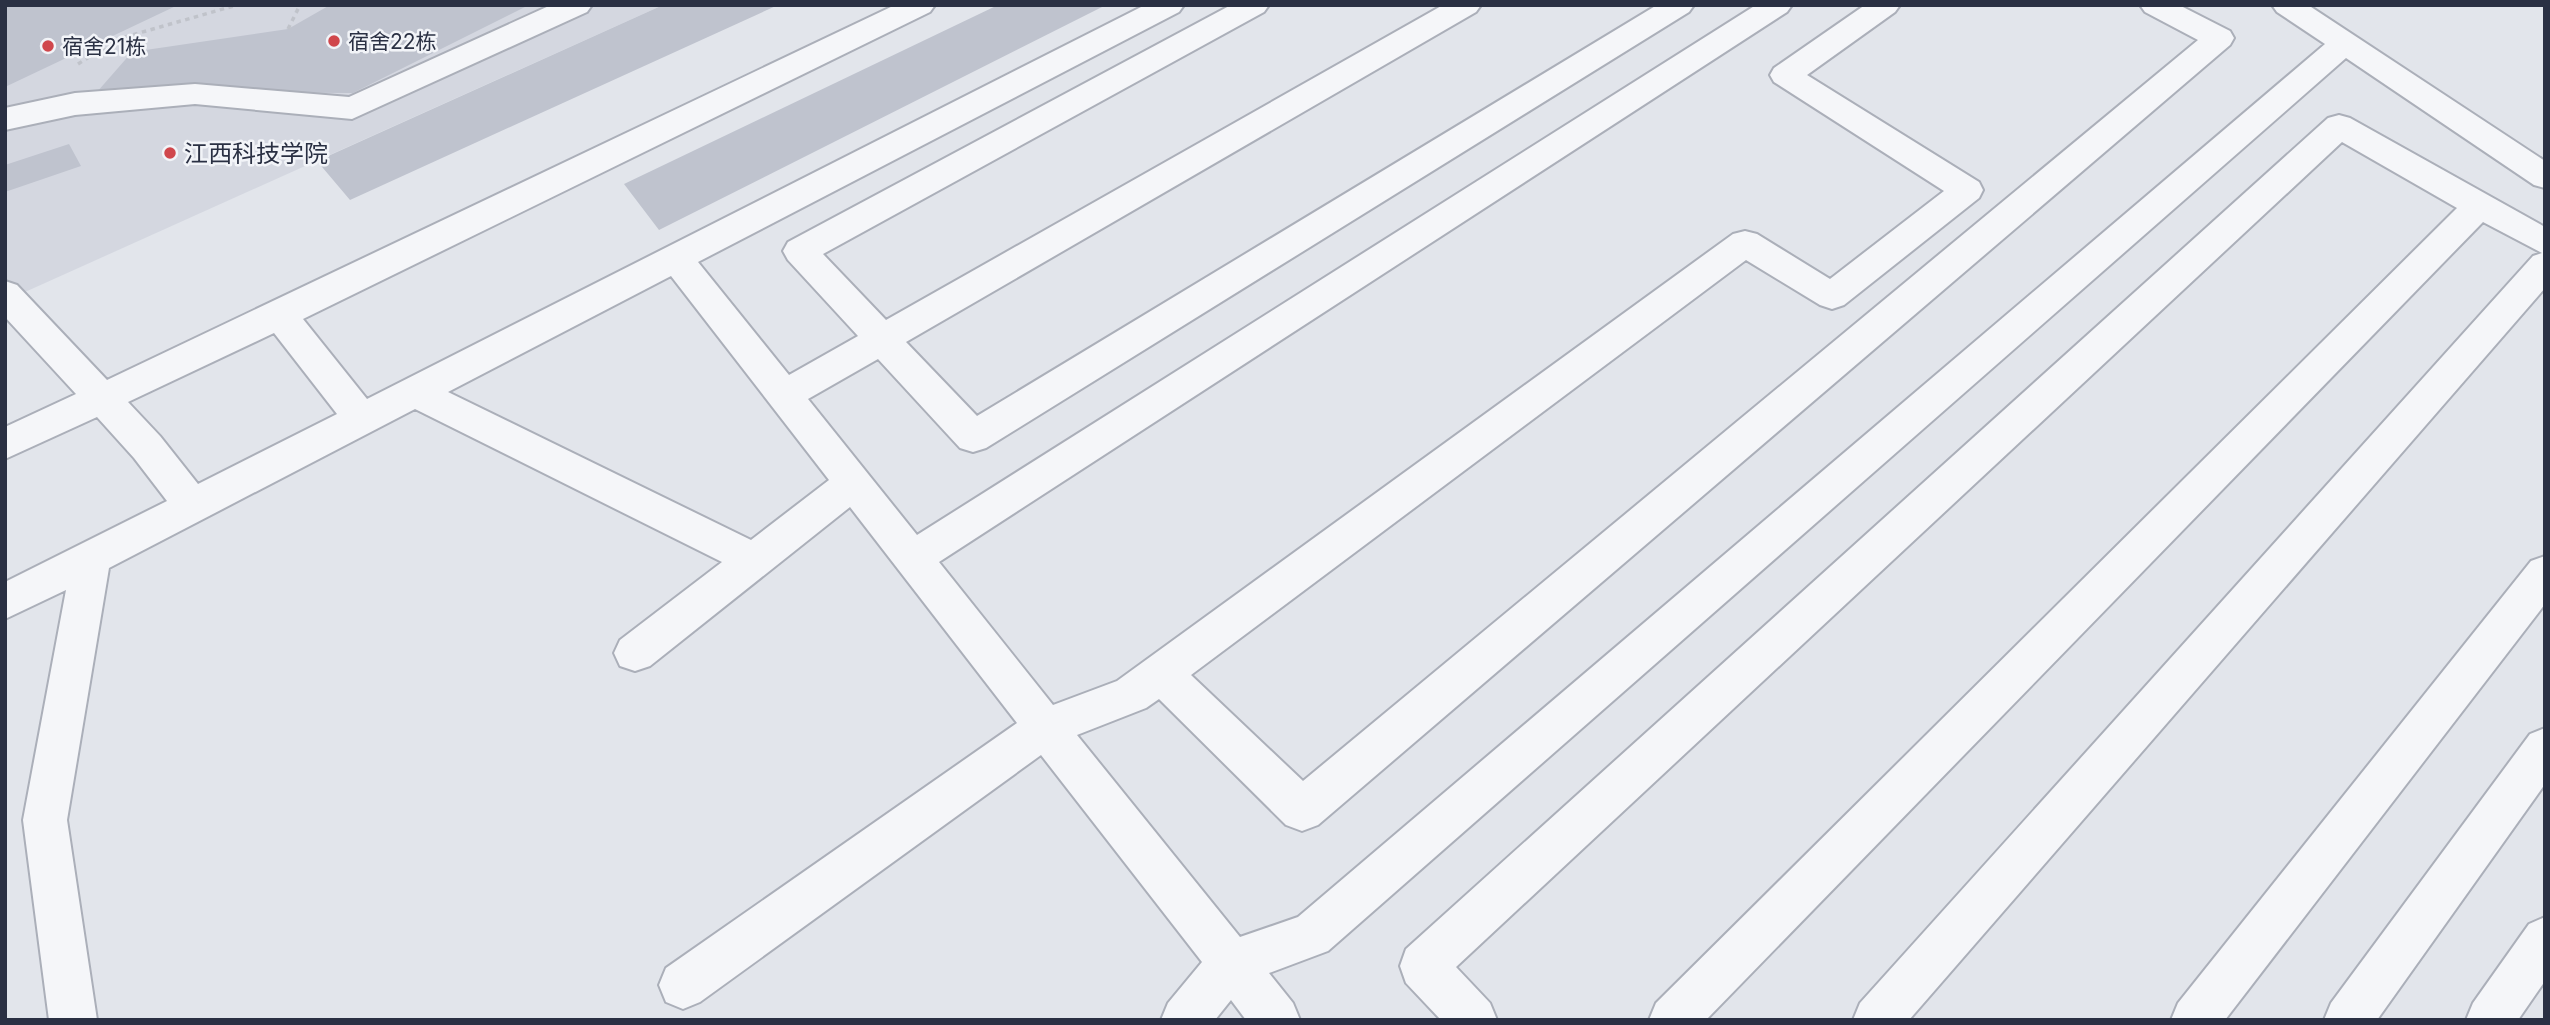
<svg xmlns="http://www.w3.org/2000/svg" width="2550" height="1025" font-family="Inter,'Noto Sans SC',sans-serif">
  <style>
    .built { fill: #d4d7e0 }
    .building { fill: #bfc3ce }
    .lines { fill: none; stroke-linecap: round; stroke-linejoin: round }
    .minor-casing { stroke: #abafb9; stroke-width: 4 }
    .path { stroke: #c0c3ca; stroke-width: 3.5; stroke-dasharray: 4.5 4.5; stroke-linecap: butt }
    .minor { fill: #f5f6f9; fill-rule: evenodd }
    .poi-dot { fill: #d0474c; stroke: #f2f4f8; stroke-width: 2.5 }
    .labels { text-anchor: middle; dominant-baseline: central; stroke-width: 5; stroke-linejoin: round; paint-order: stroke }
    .far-poi-label { font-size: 21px; fill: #2a3043; stroke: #f2f4f8; text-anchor: start }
    .poi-label { font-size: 24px; fill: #2a3043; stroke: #f2f4f8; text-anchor: start }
  </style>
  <rect width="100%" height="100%" fill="#e2e5eb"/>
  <path class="built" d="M5,5h658l-658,296z"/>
  <path class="building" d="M5,5h173l-173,82z
    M330,5h199l-176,88 -256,-1 35,-40 156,-23z
    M663,5h115l-428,195 -33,-39z
    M998,5h108l-447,225 -35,-46z
    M69,144l12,22 -76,26v-27z"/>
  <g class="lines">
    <defs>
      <path id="minor" d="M551,5h41l-5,7 -235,107 -157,-15 -120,11 -70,15v-22l70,-15 120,-9 154,13z
        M895,5h40l-5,7 -627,307 64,80 778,-394h39l-5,7 -481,250 91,113 69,-39 -70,-76 -5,-9 5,-9 443,-237h38l-5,7 -441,242 63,66 557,-315h38l-5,7 -570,330 71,74 680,-411h37l-5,7 -703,436 -13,4 -13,-4 -82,-89 -70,40 109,136 839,-530h36l-5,7 -848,550 114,143 64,-24 616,-447 12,-3 12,3 73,45 114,-88 -170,-109 -4,-7 4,-7 91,-63h35l-5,7 -88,63 172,107 4,8 -4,8 -135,107 -12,4 -12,-4 -74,-45 -555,415 112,106 895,-741 -53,-28 -5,-7h39l51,26 4,7 -4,7 -912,780 -16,6 -16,-6 -127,-126 -13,9 -69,27 163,202 58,-20 1027,-873 -48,-32 -5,-7h36l237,156v27l-11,-3 -188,-127 -1018,893 -59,22 24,30 7,17h-54l-15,-20 -16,20h-54l7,-17 34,-41 -161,-207 -341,247 -17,7 -17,-7 -7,-17 7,-17 351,-245 -167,-216 -200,159 -15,5 -15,-5 -6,-13 6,-13 102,-78 -307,-153 -306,159 -42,252 30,200h-48l-26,-200 43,-230 -61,29v-37l162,-81 -33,-43 -37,-41 -92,42v-32l71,-33 -71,-77v-36l12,4 90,95zM671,276l158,204 -78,60 -303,-148zM274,333l63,81 -139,70 -38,-48 -32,-34z
        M2339,115l11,3 195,109v61l-636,732h-56l7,-17 673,-747 9,-3 -59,-31 -777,798h-57l7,-17 801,-795 -115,-66 -886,825 34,36 7,17h-56l-35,-37 -6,-17 6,-17 922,-831z
        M2545,556v48l-320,416h-54l7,-17 353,-442z
        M2545,728v56l-168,236h-53l7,-17 199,-269z
        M2545,917v64l-27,39h-52l7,-17 56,-79z"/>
    </defs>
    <use href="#minor" class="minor-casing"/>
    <path class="path" d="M288,29l12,-24
      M78,64l40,-25 119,-34"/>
    <use href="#minor" class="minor"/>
  </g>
  <g class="poi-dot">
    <circle cx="334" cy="41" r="7"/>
    <circle cx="48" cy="46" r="7"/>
    <circle cx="170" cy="153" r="7"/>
  </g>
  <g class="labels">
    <g class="far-poi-label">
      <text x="348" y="41">宿舍22栋</text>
      <text x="62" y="46">宿舍21栋</text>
    </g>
    <g class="poi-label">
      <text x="184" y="153">江西科技学院</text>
    </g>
  </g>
  <rect width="2550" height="1025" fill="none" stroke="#2a3043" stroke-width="14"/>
</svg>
